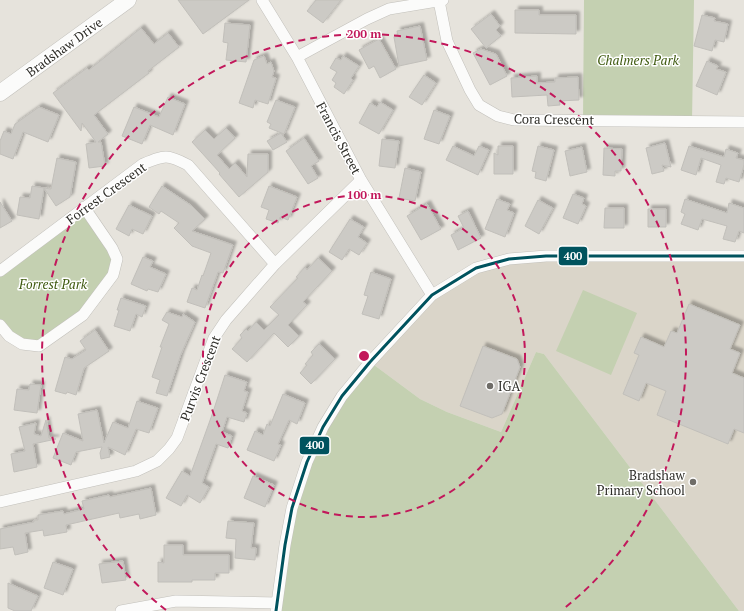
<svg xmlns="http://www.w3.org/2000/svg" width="744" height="611" font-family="'PT Serif',serif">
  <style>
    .built { fill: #dad5c9 }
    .green { fill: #c4d0b1 }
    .building { fill: #cccac5; stroke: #c1bfba; filter: url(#shadow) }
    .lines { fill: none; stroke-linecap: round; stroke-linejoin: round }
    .street-casing { stroke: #c2c0bb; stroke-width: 12 }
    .secondary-casing { stroke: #c2c0bb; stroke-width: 17 }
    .street { stroke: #fbfbfa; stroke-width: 11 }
    .secondary { stroke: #fbfbfa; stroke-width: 16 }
    .bus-1-casing { stroke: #fff; stroke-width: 6 }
    .bus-1 { stroke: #00535e; stroke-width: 3 }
    .ring { fill: none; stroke: #c2185b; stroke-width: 2; stroke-dasharray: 7 5 }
    .poi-dot { fill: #6f6d68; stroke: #fff; stroke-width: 1.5 }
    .labels { text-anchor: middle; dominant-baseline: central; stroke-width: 3; stroke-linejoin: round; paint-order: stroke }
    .street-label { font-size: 13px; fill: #2f2e29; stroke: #fff }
    .park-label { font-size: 13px; font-style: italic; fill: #3e590e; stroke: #fff }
    .poi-label { font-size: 13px; fill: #2f2e29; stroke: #fff; text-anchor: start }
    .centre { fill: #c2185b; stroke: #fff; stroke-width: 2 }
    .ring-label { font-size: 12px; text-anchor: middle; font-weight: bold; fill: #c2185b; stroke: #fff; stroke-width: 3; stroke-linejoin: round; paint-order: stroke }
    .line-badge { stroke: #fff; stroke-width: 1.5 }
    .badge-label { font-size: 11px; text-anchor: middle; font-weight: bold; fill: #fff }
  </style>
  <defs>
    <filter id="shadow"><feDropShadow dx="3.5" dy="-3.5" stdDeviation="1" flood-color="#0004"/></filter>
  </defs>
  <rect width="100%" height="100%" fill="#e6e3dc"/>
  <path class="built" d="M744,256v355h-5l-195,-257 -8,-2 -35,80 -54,-20 -27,-13 -50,-37 62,-67 44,-27 33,-9z"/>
  <path class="green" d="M584,0h110l-2,121 -109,-2z
    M84,207l33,52 -34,56 -44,31 -17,-2 -22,-19v-54z
    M583,290l54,23 -26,62 -55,-24z
    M536,352l8,2 195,257h-463l9,-66 38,-118 47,-65 50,37 27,13 54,20z"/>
  <path class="building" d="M178,0h71l-46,34z
    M316,0h25l-18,23 -16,-12z
    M515,10h24v5h37v19l-61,-1z
    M491,14l9,12 -4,4 5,6 -15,12 -15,-19z
    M702,15l13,3 -1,3 14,3 -4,18 -9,-2 -3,11 -18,-5z
    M225,23l25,2 -4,37 -20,-2 2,-17 -5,-1z
    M420,26l7,34 -28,6 -5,-29 4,-1 -1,-5z
    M141,28l13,16 14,-11 11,14 -31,24 1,2 -55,42 14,19 -10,8h3l4,24 -16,2 -3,-24 10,-2 -14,-19 -1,8 -28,-38 34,-25 2,2z
    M379,39l17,30 -16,9 -6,-12 -5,3 -10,-19z
    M481,49l15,5 11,22 -17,9 -17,-32z
    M264,56l3,8 4,-2 3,9 -2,6 4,1 -8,26 -13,-4 -2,8 -14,-5 15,-43z
    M343,56l16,10 -8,12 2,2 -9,14 -10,-7 2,-4 -4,-3 5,-8 -7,-4 6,-10 5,2z
    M707,61l11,5 -2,3 10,3 -9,23 -21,-9z
    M424,75l12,8 -14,22 -13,-8z
    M537,76v7l18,-1v-4l23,-1 1,23 -20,1 1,4 -12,1 -1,-11 -35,2 -1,-19z
    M168,97l17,7 -12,31 -23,-10 -8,19 -20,-8 12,-29 25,10z
    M276,100l19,7 -11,27 -15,-6 2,-4 -4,-2z
    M380,102l13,8 -14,24 -20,-11 11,-20 7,4z
    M39,107l20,8 -11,27 -25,-10 -10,27 -13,-5v-13l4,-10 7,3 4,-10z
    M434,110l16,6 -11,28 -15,-5z
    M226,128l9,10 -18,17 12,14 6,-6 12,14 1,-23h20v18l-29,25 -20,-23 1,-1 -28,-31 13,-12 9,9z
    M281,133l6,9 -14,8 -6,-9z
    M304,138l15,23 -8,5 7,12 -10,6 -22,-33z
    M382,139l17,2 -4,27 -16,-2z
    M665,143l6,24 -9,-2 2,6 -12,3 -6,-26z
    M453,146l21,10 5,-10 10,4 -11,25 -32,-15z
    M498,146h15v28h-19v-21l4,2z
    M538,146l16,4 -8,31 -11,-3 1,-6 -4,-1z
    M689,146l35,11 2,-8 12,4 -2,5 8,2v5l-5,17 -13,-4 -2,6 -8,-2 5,-17 -20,-7 -5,17 -15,-5z
    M582,147l5,25 -17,4 -5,-25z
    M604,148l18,1 -1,22h-6v5l-12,-1z
    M57,158l19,4 -6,35 -14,9 -12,-18 7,1z
    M405,168l16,4 -6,29 -16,-3z
    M32,186l12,2 -5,31 -22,-4 3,-18 10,1z
    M162,186l30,20 13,13 -13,12 41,14 -10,28 -5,-1 -13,36 -18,-6 5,-14 5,2 5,-15 1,1 8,-23 -19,-7 -18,-18 5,-5 -18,-12 -2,3 -10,-7z
    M269,186l28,11 -9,23 -8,-3 -2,6 -12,-4 3,-9 -8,-3z
    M573,194l11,4 -2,6 4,2 -8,18 -15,-6z
    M497,199l13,5 -3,6 7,3 -9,24 -20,-8z
    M685,199l42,14 2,-10 15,5v25l-5,-2 -4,11 -12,-3 4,-13 -25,-7 -4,11 -17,-6 4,-10 -4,-2z
    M538,200l15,8 -14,26 -14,-8z
    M0,202l12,19 -12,7z
    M427,204l14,25 -20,11 -14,-24z
    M129,205l23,11 -9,18 -11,-5 -3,7 -13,-7z
    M605,208h19v20h-20z
    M648,209h18v18h-18z
    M468,211l13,27 -23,12 -7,-15 13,-7 -6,-12z
    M350,219l14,8 -6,10 9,6 -8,12 -10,-6 -7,11 -13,-8z
    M143,257l10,4 -3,6 16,7 -8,18 -10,-3 -1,2 -16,-7z
    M318,258l14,13 -29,31 4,3 -19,20 11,11 -11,11 -14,-14 -27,29 -15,-13 10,-11 -2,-3 6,-6 2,2 8,-9 8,8 15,-15 -9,-8 28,-29 -2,-1 9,-10 2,3z
    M371,272l20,7 -12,40 -17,-5 6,-18 -4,-1z
    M121,298l25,8 -4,11 -6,-3 -6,17 -16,-5 5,-16h-2z
    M689,304l51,21 -10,24 10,4 -8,20 12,5v55l-10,-4 -6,15 -71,-29 9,-24 -20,-8 -7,18 -16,-7 16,-39 -5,-2 7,-16 23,10 7,-16 6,2z
    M167,312l15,5 1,-3 12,8 -14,32 -14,42 -11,-3 4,-13 -8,-3 10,-30h-2l9,-23 -7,-4z
    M95,330l14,21 -25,17 -8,27 -9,-3 -1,2 -11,-3 10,-34 7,2 14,-9 -6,-9z
    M319,344l16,15 -24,25 -11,-11 7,-8 -2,-1 8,-9 -2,-3z
    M483,346l34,13 3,8 -18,47 -10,4 -32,-12z
    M225,375l22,7 -3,9 4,1 -6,19 5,2 -3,9 -17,-5 -5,15 10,4 -4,12 -12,-4 -14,39 7,4 -9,16 -13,-8 -6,11 -15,-8 16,-27 8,5 23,-64z
    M30,384l11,1 -4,28 -23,-3 3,-21 12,1z
    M283,394l22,9 -8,21 -8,-4 -11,24 3,1 -7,16 -27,-11 8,-19 8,4 4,-11 3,2z
    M137,401l21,7 -9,25 -13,-4 -11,26 -17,-8 2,10 -9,2 -1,-6 2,-6 -26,5 -5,13 -18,-7 10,-25 20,8 -5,-27 19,-4 7,33 9,-21 15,6z
    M46,420l3,18 7,1 -23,5 4,23 -23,5 -3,-18 14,-3 -6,-24 17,-4 -2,11 7,2z
    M253,476l21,9 -9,22 -21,-9z
    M151,488l5,27 -16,4 -1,-5 -19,4 -1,-5 -53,12 1,7 -23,4 -1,-6 -18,3 3,19 -13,3 -2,-8 -13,2v-20l34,-7v-2h4v-5l25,-4 1,3 20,-5 -2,-8 27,-6 1,2z
    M228,521l26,2 -3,25h5l-1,12 -20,-2 1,-19 -10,-1z
    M164,545h19v10h46v18h-14v7h-23v2h-34v-20l6,1z
    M123,561l3,19 -24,3 -3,-19z
    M53,562l20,7 -10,26 -19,-7z
    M8,583l30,13 -7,15h-16l-7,-3z"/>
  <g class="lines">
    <defs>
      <path id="street" d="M262,0l35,57 64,123 71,115
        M439,1l8,40 23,49 9,15 19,11 16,4 230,2
        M297,57l70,-38 22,-10 54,-9
        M0,271l143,-107c22,-9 24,-10 45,1l87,99
        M0,325l9,11 13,8 17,2 44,-31 30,-40 4,-16 -5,-11 -28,-41
        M0,502l136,-31 21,-10 12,-12 8,-11 37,-100 12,-18 49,-56 86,-84
        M121,611l55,-10 101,2
        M276,611l9,-66 7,-37 15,-46 16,-35 19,-31 28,-34 62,-67 44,-27 33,-9 37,-3h198"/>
      <path id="secondary" d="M0,93l128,-93"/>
    </defs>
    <use href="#street" class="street-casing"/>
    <use href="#secondary" class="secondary-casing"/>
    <use href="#street" class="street"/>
    <use href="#secondary" class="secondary"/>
    <defs>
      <path id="bus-1" d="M276,611l9,-66 7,-37 15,-46 16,-35 19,-31 28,-34 62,-67 44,-27 33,-9 37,-3h198"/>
    </defs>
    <use href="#bus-1" class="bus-1-casing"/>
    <use href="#bus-1" class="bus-1"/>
  </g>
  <g class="ring">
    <circle cx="364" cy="356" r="161"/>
    <path d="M166 610A322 322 0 1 1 562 610"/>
  </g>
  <g class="poi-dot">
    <circle cx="490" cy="386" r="4"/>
    <circle cx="693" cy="482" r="4"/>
  </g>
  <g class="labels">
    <g class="street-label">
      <text transform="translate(64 47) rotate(-36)">Bradshaw Drive</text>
      <text transform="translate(554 119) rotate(1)">Cora Crescent</text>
      <text transform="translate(339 138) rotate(62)">Francis Street</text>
      <text transform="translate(106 193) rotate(-36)">Forrest Crescent</text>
      <text transform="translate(200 378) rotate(-69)">Purvis Crescent</text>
    </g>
    <g class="park-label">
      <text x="638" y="60">Chalmers Park</text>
      <text x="53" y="284">Forrest Park</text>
    </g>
    <g class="poi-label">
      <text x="498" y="386">IGA</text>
      <text x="685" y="475" text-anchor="end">Bradshaw<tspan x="685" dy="15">Primary School</tspan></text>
    </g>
  </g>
  <circle cx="364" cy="356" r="6" class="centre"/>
  <g class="ring-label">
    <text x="364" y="38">200 m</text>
    <text x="364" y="199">100 m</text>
  </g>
  <g class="line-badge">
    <rect x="558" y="246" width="30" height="20" rx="4" fill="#00535e"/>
    <rect x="299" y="436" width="31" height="19" rx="4" fill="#00535e"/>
  </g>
  <g class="badge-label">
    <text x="573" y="260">400</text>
    <text x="315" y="449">400</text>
  </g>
</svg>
